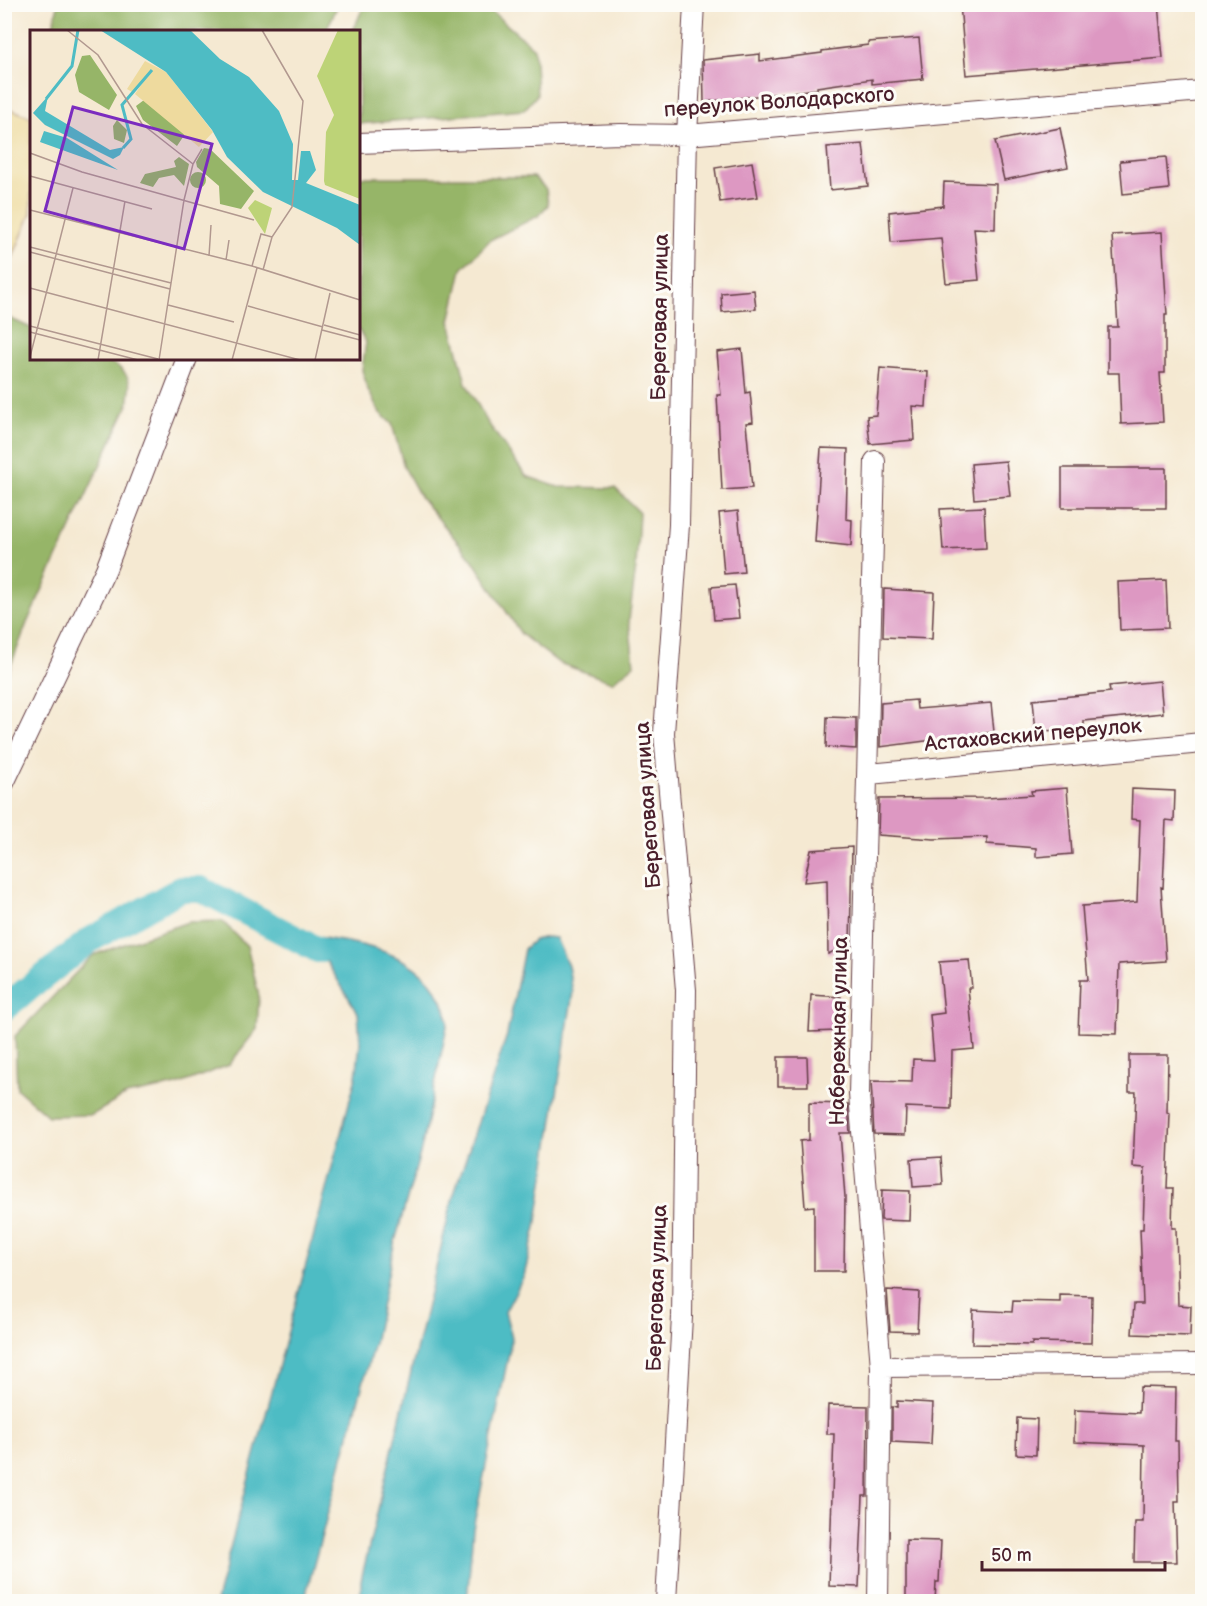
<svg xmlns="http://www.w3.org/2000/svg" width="1207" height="1606" font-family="'Balsamiq Sans',sans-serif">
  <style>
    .forest { fill: #96b568; stroke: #706a4a; stroke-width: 1.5 }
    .sand { fill: #eeda9e; stroke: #9c7c64; stroke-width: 1.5 }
    .water { fill: #4ebcc4; stroke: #4c6e78; stroke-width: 1.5 }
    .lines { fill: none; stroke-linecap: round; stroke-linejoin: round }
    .canal { stroke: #4ebcc4; stroke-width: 26 }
    .building { fill: #dd98c2 }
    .street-casing { stroke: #643d44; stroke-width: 22 }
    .street { stroke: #fff; stroke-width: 20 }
    .labels { text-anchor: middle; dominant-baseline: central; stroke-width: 6; stroke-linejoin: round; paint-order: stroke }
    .street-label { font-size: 21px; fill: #4a1f2b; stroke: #fdfcf7 }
    .inset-river { fill: none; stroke: #4ebcc4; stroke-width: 3 }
    .inset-road { fill: none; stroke: #b1988f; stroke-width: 1.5 }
    .view { fill: #7b2cbf; fill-opacity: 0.15; stroke: #7b2cbf; stroke-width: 3 }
    .inset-edge { fill: none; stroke: #4a1f2b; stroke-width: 3 }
  </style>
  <rect width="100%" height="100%" fill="#fdfcf7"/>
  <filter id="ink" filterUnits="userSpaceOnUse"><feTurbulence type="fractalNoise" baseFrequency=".0167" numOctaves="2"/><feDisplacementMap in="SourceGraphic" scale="12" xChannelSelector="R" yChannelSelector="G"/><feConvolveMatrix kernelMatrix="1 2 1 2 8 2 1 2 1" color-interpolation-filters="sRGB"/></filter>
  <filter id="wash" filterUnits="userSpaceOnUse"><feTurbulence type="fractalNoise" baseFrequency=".008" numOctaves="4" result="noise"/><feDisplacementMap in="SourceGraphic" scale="24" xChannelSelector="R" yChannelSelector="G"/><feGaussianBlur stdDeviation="1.35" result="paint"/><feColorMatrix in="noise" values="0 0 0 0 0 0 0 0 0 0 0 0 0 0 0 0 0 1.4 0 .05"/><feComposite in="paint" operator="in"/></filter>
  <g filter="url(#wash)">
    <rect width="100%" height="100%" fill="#f5e9d2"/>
    <path class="forest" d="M58,5l1,-1 279,1 -12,26h-274z
      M364,5h120l50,43 3,47 -13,15 -165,14 -1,-92 -5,-1z
      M358,177h176l12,12 2,16 -10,11 -48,24 -28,29 -12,52 16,62 22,40 38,53 32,11 57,1 24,24 -3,55 -7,53 5,45 -22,17 -53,-19 -38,-29 -49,-75 -51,-61 -17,-31 -12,-43 -12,-11 -12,-23 -6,-20 4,-28 -8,-13z
      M9,318l22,10 1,30c26,0 93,-10 98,28 0,6 -1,13 -2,19l-101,218 -22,58 -1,-362z
      M222,921l25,25 12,50 -2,33 -28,36 -52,20 -51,10 -34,20 -44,1 -31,-27 -2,-53 78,-81 95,-33z"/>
    <path class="sand" d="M5,107l26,10v96l-26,63z"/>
    <path class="water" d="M288,933c61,9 148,14 160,89l-27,128 -27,95 -20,98 -70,258h-88l140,-524 4,-34 -2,-30 -32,-52z
      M546,937l10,1 12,28 5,26 -37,235 -12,49 -19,36 7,26 -39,191 -6,72h-106v-21l92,-383 54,-162 17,-86 10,-9z"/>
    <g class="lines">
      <path class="canal" d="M4,1008l86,-68 91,-51h20l117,61"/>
    </g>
    <g id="blocks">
      <path class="building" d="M960,4h198l5,54 -197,17z
        M919,38l4,41 -51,5v-5l-55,8v2l-113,13 -1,-42 57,-6v7l62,-8v-2l46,-6v-3z
        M1060,128l8,39 -64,13 -9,-39z
        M863,144l5,42 -38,4 -3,-43z
        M1166,157l3,32 -46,5 -3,-33z
        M752,162l6,35 -38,5 -5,-34z
        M944,182l52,2 -1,45 -21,-1 5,52 -33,3 -5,-45 -50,4 -2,-30 54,-6z
        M1162,232l5,83h-2v58h-5l3,49 -42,2 -2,-51h-11v-46h10l-6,-92z
        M754,290l2,19 -34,3 -1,-19z
        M742,349l4,44 4,-1 3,30 -7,1 6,65 -30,2 -5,-95h4l-4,-43z
        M880,368l48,4 -2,35 -14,-1 2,34 -44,4 -3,-28 9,-1z
        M821,448l27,1 -2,70 6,1 -1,26 -36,-4z
        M1006,461l4,35 -36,3 -3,-35z
        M1062,468h104v40h-104z
        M984,507l2,41 -43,2 -3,-41z
        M738,511l6,61 -20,2 -5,-61z
        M1166,580l2,48 -48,2 -2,-48z
        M735,585l4,33 -25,2 -3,-33z
        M884,589l50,3 -2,47 -49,-2z
        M1160,681l3,32 -79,8v6l-48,5 -3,-32 77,-8 -1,-6z
        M916,700l1,9 74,-6 3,29 -114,15 1,-44z
        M827,717l29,1v31l-30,-2z
        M1067,788l5,66 -36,3v-9l-49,-4v-7l-53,2 -56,-4 1,-36 108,-1 45,-3 -1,-4z
        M1132,789l43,2 -1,30 -8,-1 -3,68 -2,-1 5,74 -47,3 -2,70 -39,-1 2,-53h8l-6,-74 55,-4 3,-82 -9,-1z
        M852,847l-2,97 -22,10 -1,-74 -23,2 7,-32z
        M969,960l3,28h-4l6,61 -22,2 -1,58 -45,-2 -1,28 -31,-1 -3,-53 41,1 1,-23 21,1 -4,-45 14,-2 -5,-51z
        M811,995l30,2 -4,34 -28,1z
        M1129,1055h39l-1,58 3,1 -3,74h6l-1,40h4l2,77 13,1 -1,30 -58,-2 2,-30h9l-3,-75h3l2,-61 -12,-1 3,-75h-7z
        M778,1057h29l1,29h-30z
        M809,1103l39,1 2,29h-10l5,64 -1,74h-30v-65l-9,1 -5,-66 9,-1z
        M941,1157l2,28 -30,2 -2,-28z
        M882,1190l28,1 -1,30 -28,-1z
        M887,1290l32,2 -2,40 -27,-1z
        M1060,1295l32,1 -1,47 -59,-1v3l-60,-1 1,-34 39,2 1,-11 47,1z
        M1140,1387l36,1 -1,53h3l1,60h-4l2,61h-43l1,-40h8l1,-77 -70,-3 1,-32 64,3z
        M897,1401l36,2 -2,41 -39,-2v-35l5,1z
        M828,1405l40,1 -1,90h-4l-4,91 -30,-1 5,-152h-7z
        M1017,1418l20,1 -1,36 -20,-1z
        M906,1540l35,1 -2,41h-3l-1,20h-29z"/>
    </g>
  </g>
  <g filter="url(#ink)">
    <use href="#blocks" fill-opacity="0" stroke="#643d44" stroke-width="1.5"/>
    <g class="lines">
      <defs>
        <path id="street" d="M358,143l263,-9 66,1 515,-44
          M875,461l-16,633 22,273 -3,235
          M869,774l333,-31
          M4,783l102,-214 81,-211
          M881,1367l321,-3
          M666,1602l16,-285 4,-327 -22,-257 15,-208 8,-390 7,-131"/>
      </defs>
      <use href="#street" class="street-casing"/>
      <use href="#street" class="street"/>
    </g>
  </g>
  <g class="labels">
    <g class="street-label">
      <text transform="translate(779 102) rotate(-4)">переулок Володарского</text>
      <text transform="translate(660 317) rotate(-89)">Береговая улица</text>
      <text transform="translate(1033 735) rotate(-5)">Астаховский переулок</text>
      <text transform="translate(648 805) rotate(-94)">Береговая улица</text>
      <text transform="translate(839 1031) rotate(-89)">Набережная улица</text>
      <text transform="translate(657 1288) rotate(-88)">Береговая улица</text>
    </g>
  </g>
  <g transform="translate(30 30)">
    <rect width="330" height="330" fill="#f5e9d2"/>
    <path d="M308,0h22v169l-35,-14 -1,-4 2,-49 8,-17 -17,-39zM225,170l17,8 -7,26 -17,-26z" fill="#bdd377"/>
    <path d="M60,25l27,40 -8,15 -30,-18 -4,-17 7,-19zM114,70l41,34 -8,12 -34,-26 -7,-14zM87,90l10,10 -3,13 -10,-4 -1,-13zM174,118l6,1 44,42 -13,18 -21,-5 -1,-18 -22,-19 -1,-5zM149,127l10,7 -5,22 -10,-11 -15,3 -6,9 -13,-4 5,-9 31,-7 -2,-6zM160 150a8 8 0 1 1 16 0a8 8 0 1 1-16 0Z" fill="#96b568"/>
    <path d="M115,31l21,11 47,60 -14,15 -64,-53 17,-25 -18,24 -7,-4z" fill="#eeda9e"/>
    <path d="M70,0h90l30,29 29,18 30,34 14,33 -1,36h6l3,-29h9l6,19 -10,13 54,22v40l-23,-17 -74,-36 -36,-35 -15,-27 -46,-58zM18,66l-3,15 65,39 14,-3 -4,8 -7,4 -68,-34 -12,-12zM14,101l23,7 51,32 -78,-28z" fill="#4ebcc4"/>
    <path class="inset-river" d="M16,69l26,-33 6,-36M93,118l8,-9 -9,-34 30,-35"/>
    <path class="inset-road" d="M37,0l31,25 44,69 51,40M232,0l41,71 -11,106 -20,30 -9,33M0,123l52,19 172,48M0,146l122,33M0,180l222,56 108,34M0,217l141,36M0,222l140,37M179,226l2,-31M196,230l3,-20M222,236l9,-32 11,3M0,258l270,72M138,275l66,17M218,276l75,21M294,295l36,10M0,296l128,33M292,300l38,10M0,302l108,28M0,327l43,-169M68,330l27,-159M129,330l25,-160 9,-36 9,-15M202,330l25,-92M285,330l15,-67"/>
    <path class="view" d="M43,77l139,37 -28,105 -139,-38z"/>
    <rect width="330" height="330" class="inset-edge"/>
  </g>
  <rect width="1207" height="1606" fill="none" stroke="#fdfcf7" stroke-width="24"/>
  <path d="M982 1561v9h183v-9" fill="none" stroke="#4a1f2b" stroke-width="3"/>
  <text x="991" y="1561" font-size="18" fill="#4a1f2b" stroke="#fdfcf7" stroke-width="4.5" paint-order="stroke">50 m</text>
</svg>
